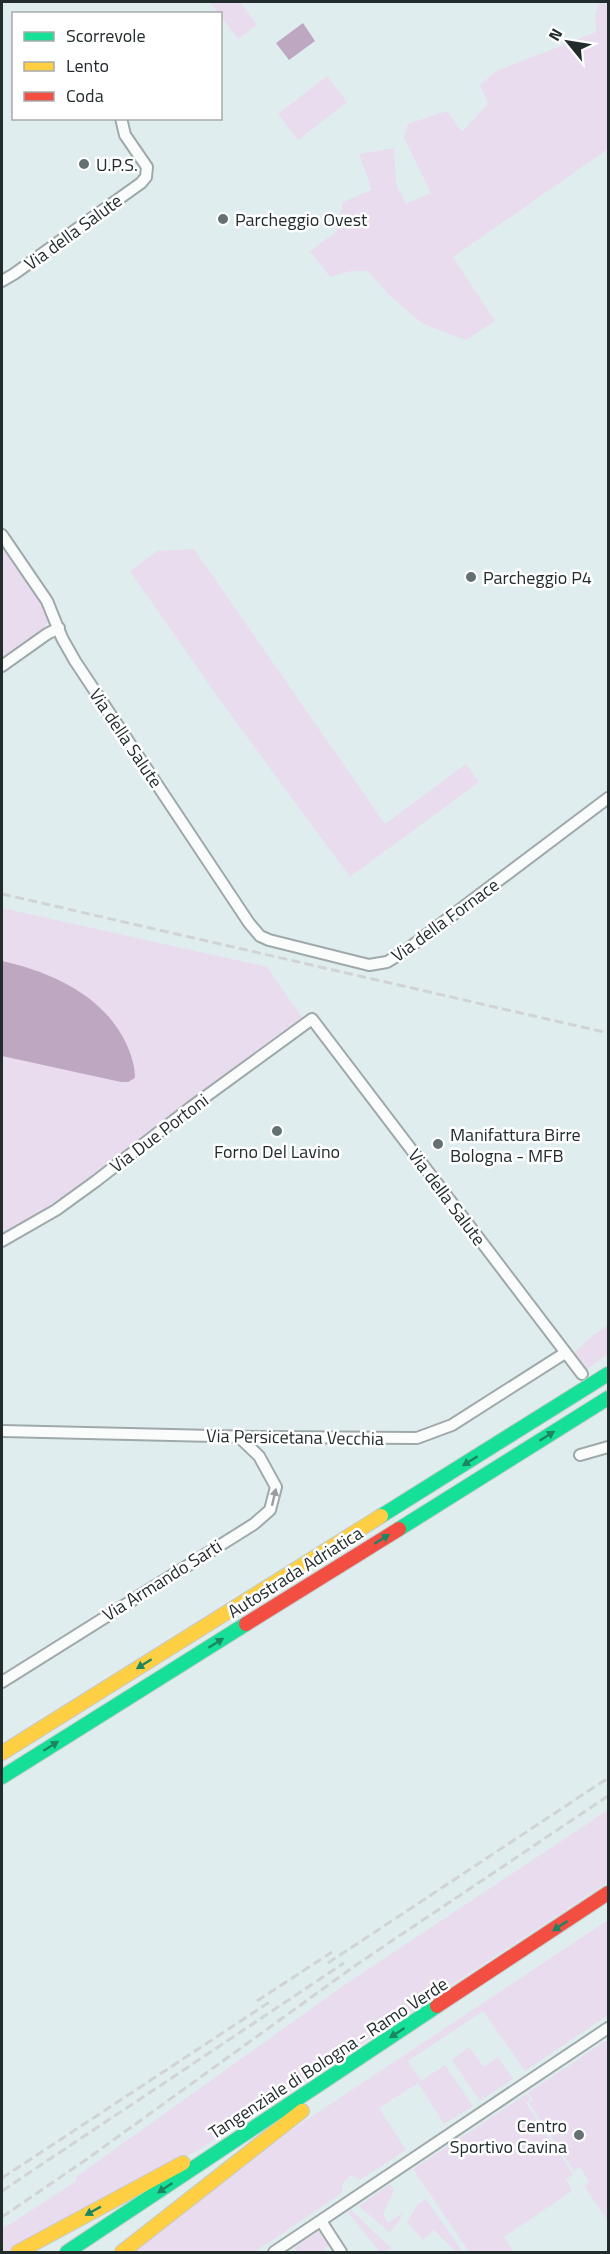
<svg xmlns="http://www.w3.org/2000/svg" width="610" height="2254" font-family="'Titillium Web',sans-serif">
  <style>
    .green { fill: #e9dcee }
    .water { fill: #bea7c0 }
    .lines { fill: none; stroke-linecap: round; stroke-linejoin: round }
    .street-casing { stroke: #9fa9aa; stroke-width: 14 }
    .fast-casing { stroke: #c3cacb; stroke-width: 16 }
    .slow-casing { stroke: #c3cacb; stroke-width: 16 }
    .jam-casing { stroke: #c3cacb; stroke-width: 16 }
    .street { stroke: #fafcfc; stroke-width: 10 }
    .fast { stroke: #16e098; stroke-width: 14 }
    .slow { stroke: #ffcf43; stroke-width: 14 }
    .jam { stroke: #f24e42; stroke-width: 14 }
    .rail { stroke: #d1d4d4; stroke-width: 3; stroke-dasharray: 9 4.5; stroke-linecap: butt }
    .oneway { fill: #1c8662 }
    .oneway2 { fill: #999e9f }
    .poi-dot { fill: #647071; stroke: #fff; stroke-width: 2 }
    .labels { text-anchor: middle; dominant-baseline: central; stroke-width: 5; stroke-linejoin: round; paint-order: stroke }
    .poi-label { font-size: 18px; fill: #222c2d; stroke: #fff; text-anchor: start }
    .street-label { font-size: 18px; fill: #222c2d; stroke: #fff }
  </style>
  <rect width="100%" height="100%" fill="#e0edee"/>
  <path class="green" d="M210,2h30l17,23 -19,14 -17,-23 -1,-2 -2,-1z
    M599,2h9v147l-155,108 42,64 -29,19 -43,-16 -34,-29 -21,-24h-17l-21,6 -20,-26 26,-19 7,-30 29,-12 -13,-36 35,-6 2,36 10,20 25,-11 -27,-55 4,-14 39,-13 15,21 26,-28 -8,-19 15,-13 101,-40 -1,-16z
    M327,76l20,26 -49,38 -20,-26z
    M2,546l37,52 10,21 -4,8 -43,33z
    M194,549l191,275 81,-60 13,18 -129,95 -128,-174 -92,-132 27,-20z
    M2,908l265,59 36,52 -131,97 -77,59 -93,61z
    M608,1325v29l-22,16 -11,-18 17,-16z
    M608,1810v72l-363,239 -45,28 -193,103h-5v-24l7,-3 67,-44v-4l267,-191z
    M608,1920v95l-83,56 -42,-60 -75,50 13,20 24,-16 28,41 -29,18 -26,-41 -39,25 27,42 -46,30 -9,-5 -9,9v9l-87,59h-123l161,-123z
    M608,2039v182l-24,-35 5,-4 -9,-15 -6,4 -45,-68 4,-3 -5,-7z
    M469,2047l15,20 14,-10 15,22 -33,22 -28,-41z
    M527,2094l3,5 -4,4 47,71 -7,6 6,11 -68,46 10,15h-45l-56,-83z
    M390,2184l4,6 -11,24 5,9 13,-9 1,2 -12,17 -31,-27z
    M426,2199l36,52 -6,1 -22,-22 -11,10 -16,-18 11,-18z
    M351,2210l41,39 -12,3 -32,-40z
    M319,2231l10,13 -6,8h-24l-5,-4z"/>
  <path class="water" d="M303,23l12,18 -26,19 -13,-17z
    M2,961c49,11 101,34 124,82 5,11 9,23 9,35l-7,4h-7l-119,-26z"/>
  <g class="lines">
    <defs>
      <path id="street" d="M2,281l12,-7 127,-91 5,-6 1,-10 -22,-32 -4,-17
        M2,535l45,66 15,37 13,23 174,262 11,13 9,4 100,25 18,-3 18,-11 203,-153
        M2,666l45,-32 12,-6
        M2,1241l54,-31 40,-29 94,-73 122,-89 270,355
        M2,1431l258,6 157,1 35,-13 113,-72
        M580,1455l28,-8
        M2,1682l252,-158 16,-14 6,-23 -17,-31 -20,-19
        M321,2221l20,31
        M274,2252l334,-224"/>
      <path id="fast" d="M381,1516l227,-142
        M399,1529l209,-131
        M2,1777l244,-153
        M67,2252l370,-246"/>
      <path id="slow" d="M2,1753l379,-237
        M18,2252l165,-89
        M122,2252l180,-141"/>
      <path id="jam" d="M246,1624l153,-95
        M437,2006l171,-113"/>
    </defs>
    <use href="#street" class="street-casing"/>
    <use href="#fast" class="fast-casing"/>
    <use href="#slow" class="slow-casing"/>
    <use href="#jam" class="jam-casing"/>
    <use href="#street" class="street"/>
    <use href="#fast" class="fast"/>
    <use href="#slow" class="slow"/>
    <use href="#jam" class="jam"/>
    <path class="rail" d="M2,894l606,139
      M328,1963l280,-185
      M257,2001l75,-49
      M2,2178l269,-177
      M2,2191l342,-228
      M2,2217l85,-58 269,-194 252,-169"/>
  </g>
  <defs><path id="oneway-solid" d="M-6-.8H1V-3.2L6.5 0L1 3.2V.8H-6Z" transform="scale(1.5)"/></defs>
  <g class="oneway">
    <use href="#oneway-solid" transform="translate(547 1436) rotate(-32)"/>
    <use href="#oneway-solid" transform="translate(470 1461) rotate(148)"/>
    <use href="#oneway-solid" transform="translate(382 1539) rotate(-32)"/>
    <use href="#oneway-solid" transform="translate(216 1643) rotate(-32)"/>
    <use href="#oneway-solid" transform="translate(144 1664) rotate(148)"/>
    <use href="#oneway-solid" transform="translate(51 1746) rotate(-32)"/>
    <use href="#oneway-solid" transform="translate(560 1926) rotate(146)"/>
    <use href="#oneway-solid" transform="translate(397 2033) rotate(147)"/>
    <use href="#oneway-solid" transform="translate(165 2188) rotate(146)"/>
    <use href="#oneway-solid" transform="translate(93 2211) rotate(151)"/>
  </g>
  <use class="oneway2" href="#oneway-solid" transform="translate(274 1497) rotate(-77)"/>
  <g class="poi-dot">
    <circle cx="84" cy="164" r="6"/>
    <circle cx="223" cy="219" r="6"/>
    <circle cx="471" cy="577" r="6"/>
    <circle cx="277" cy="1131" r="6"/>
    <circle cx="438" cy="1144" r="6"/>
    <circle cx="579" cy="2135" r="6"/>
  </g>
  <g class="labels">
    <g class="poi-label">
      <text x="96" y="164">U.P.S.</text>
      <text x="235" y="219">Parcheggio Ovest</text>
      <text x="483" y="577">Parcheggio P4</text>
      <text x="450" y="1134">Manifattura Birre<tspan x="450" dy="21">Bologna - MFB</tspan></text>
      <text x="277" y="1151" text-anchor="middle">Forno Del Lavino</text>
      <text x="567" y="2125" text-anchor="end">Centro<tspan x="567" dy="21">Sportivo Cavina</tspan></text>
    </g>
    <g class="street-label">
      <text transform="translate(73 232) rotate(-36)">Via della Salute</text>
      <text transform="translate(126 738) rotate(56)">Via della Salute</text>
      <text transform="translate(445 920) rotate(-36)">Via della Fornace</text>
      <text transform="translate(159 1133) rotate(-37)">Via Due Portoni</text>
      <text transform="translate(447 1197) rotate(53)">Via della Salute</text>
      <text transform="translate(295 1437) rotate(1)">Via Persicetana Vecchia</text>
      <text transform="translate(295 1572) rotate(-32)">Autostrada Adriatica</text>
      <text transform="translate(162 1580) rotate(-32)">Via Armando Sarti</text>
      <text transform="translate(328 2058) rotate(-33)">Tangenziale di Bologna - Ramo Verde</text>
    </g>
  </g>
  <rect width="610" height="2254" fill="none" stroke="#222c2d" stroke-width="6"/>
  <rect x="12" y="12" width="210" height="108" fill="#ffffff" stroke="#a7abab" stroke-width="1.5"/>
  <rect x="24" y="32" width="30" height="9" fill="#16e098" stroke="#a7abab" stroke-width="1.5"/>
  <text x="66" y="42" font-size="18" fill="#222c2d">Scorrevole</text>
  <rect x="24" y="62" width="30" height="9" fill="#ffcf43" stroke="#a7abab" stroke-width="1.5"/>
  <text x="66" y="72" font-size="18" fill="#222c2d">Lento</text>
  <rect x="24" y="92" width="30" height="9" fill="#f24e42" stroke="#a7abab" stroke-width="1.5"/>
  <text x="66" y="102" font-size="18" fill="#222c2d">Coda</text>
  <g transform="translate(568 42) rotate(300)" stroke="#ffffff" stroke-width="4.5" paint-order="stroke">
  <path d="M0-4.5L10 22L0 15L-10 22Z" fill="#222c2d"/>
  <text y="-9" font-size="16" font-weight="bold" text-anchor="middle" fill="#222c2d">N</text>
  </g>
</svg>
